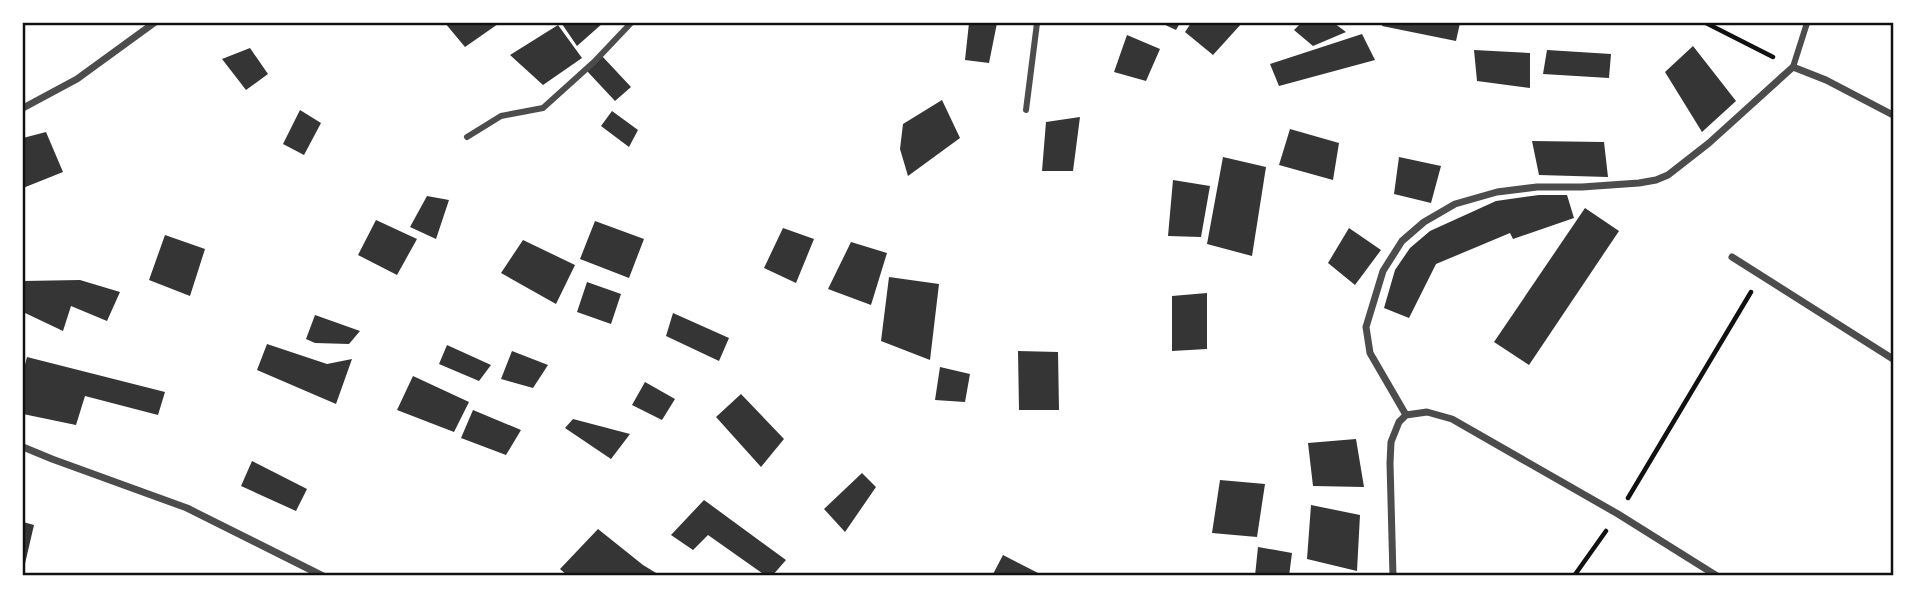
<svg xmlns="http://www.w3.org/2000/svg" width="1916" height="599" font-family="'Fira Sans',sans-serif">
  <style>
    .building { fill: #353535 }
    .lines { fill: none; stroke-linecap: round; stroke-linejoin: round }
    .path { stroke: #111; stroke-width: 4.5 }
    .pedestrian { stroke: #4c4c4c; stroke-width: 6 }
    .minor { stroke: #4c4c4c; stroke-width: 7 }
    .neatline { fill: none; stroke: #111; stroke-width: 2.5 }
  </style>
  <rect width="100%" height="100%" fill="#fff"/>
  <path class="building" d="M445,23h52l1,1 -33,23z
    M564,23h39l-26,23 -15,-22z
    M969,23h28l-8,40 -24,-3z
    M1161,23h19l-4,7z
    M1191,23h51l-29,32 -28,-23z
    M1301,23h33l12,9 -33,14 -19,-16z
    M1383,23h77l-4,18 -74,-15z
    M558,25l24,33 -39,27 -33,-30z
    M1362,34l13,26 -96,26 -9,-22z
    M1127,35l33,14 -14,32 -32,-9z
    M1693,46l43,55 -34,31 -37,-60z
    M250,48l18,26 -22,16 -24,-31z
    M1474,50l56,3v35l-53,-7z
    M1547,50l64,4 -2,24 -66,-4z
    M602,56l29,31 -16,14 -28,-30z
    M942,100l18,38 -52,38 -8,-27 3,-25z
    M300,110l21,13 -17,32 -21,-11z
    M612,111l26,19 -9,17 -28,-21z
    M1080,117l-7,54h-31l4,-49z
    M1290,129l49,14 -6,37 -54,-15z
    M46,132l17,40 -40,16v-50z
    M1532,141l72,1 4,35 -69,-2z
    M1223,157l43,10 -14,89 -45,-12z
    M1399,157l42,9 -10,37 -37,-9z
    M1173,180l37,6 -9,51 -33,-1z
    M1539,195h28l7,23 -61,21 -3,-6 -74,31 -27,54 -25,-10 11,-38 15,-22 20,-17 66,-30z
    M427,196l22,4 -13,39 -26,-12z
    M1585,208l34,23 -90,134 -35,-23z
    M376,220l41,19 -20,36 -39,-20z
    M595,221l49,18 -15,39 -49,-19z
    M783,228l31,11 -18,44 -32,-15z
    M1349,228l32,22 -26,35 -27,-22z
    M165,235l40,14 -15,47 -41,-16z
    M523,240l52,25 -19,39 -55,-31z
    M851,242l36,11 -16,52 -43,-16z
    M889,277l50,7 -9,76 -49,-19z
    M80,280l40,12 -13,29 -36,-15 -8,25 -40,-19v-31z
    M587,282l34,12 -10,30 -34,-12z
    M1207,293v56l-35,2v-55z
    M673,313l56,25 -10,23 -53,-25z
    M315,315l45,16 -11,13 -34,-1 -9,-4z
    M267,344l60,20 25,-5 -16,45 -79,-34z
    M447,345l44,20 -12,16 -40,-17z
    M512,351l36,14 -15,23 -32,-9z
    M1018,351l40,1 1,58h-40z
    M27,357l138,35 -7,23 -73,-19 -9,29 -53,-11v-42z
    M940,367l30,7 -5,28 -30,-2z
    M413,376l56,26 -15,30 -57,-22z
    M645,382l30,17 -13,21 -30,-15z
    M741,394l43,45 -23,28 -45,-50z
    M473,410l48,20 -15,25 -45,-17z
    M573,419l57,15 -19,25 -46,-31z
    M1356,439l8,48 -51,-1 -5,-43z
    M252,461l55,28 -11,22 -55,-25z
    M862,473l14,14 -31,45 -21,-23z
    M1220,480l45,4 -8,53 -45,-4z
    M704,500l82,60 -14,16h-6l-58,-41 -15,15 -22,-15z
    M1311,505l49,10 -3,56 -50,-12z
    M23,522l11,3 -10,43h-1z
    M598,529l45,36 18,11h-93l-8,-7z
    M1258,547l34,6 -3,23h-34z
    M1003,555l41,21h-52z"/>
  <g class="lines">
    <path class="path" d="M1706,23l67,34
      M1628,498l123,-206
      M1574,576l32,-45"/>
    <path class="pedestrian" d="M1793,67l14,-44
      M1026,110l11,-87
      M467,137l34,-21 42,-8 51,-46 37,-39"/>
    <path class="minor" d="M23,108l54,-29 77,-56
      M1732,257l161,102
      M1406,415l-36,-62 -4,-26 17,-56 19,-30 22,-19 31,-18 42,-12 40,-5h45l57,-4 17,-3 12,-5 41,-32 84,-76 33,13 67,35
      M1406,415l21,-3 25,7 166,95 99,62
      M23,447l29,12 135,49 136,68
      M1393,576l-3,-113 1,-21 8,-20 7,-7"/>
  </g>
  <rect width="1916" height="599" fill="none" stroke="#ffffff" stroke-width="49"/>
  <rect x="24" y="24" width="1868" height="550" class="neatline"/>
</svg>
